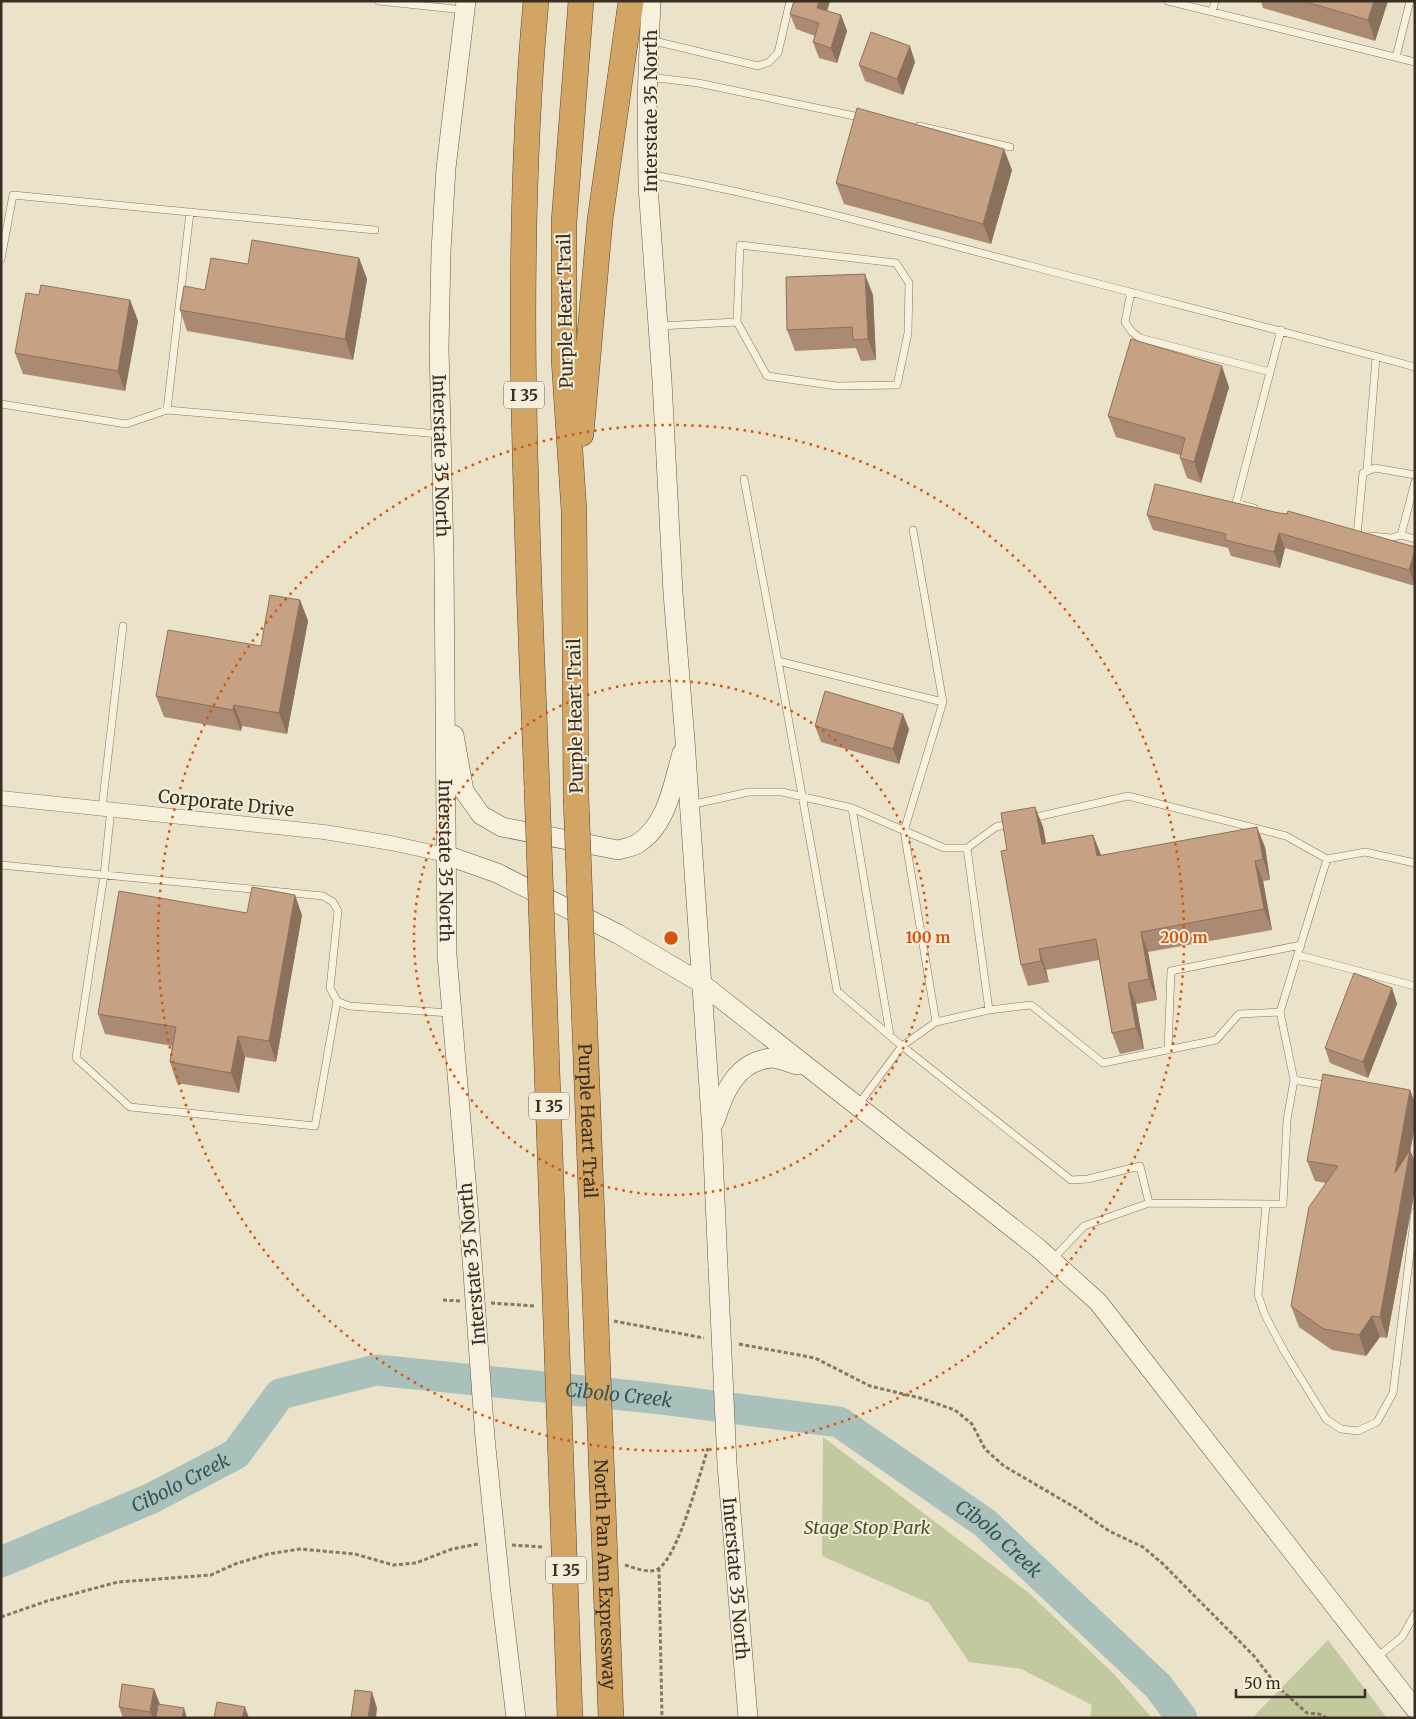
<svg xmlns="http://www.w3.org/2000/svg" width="1416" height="1719" font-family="Merriweather,serif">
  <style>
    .green { fill: #c3c99f }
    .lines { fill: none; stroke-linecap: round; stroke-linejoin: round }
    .river { stroke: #aac0bb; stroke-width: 31 }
    .service-casing { stroke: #877660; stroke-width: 8 }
    .minor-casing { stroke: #877660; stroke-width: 15 }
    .secondary-casing { stroke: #695743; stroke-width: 20 }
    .motorway-casing { stroke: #554434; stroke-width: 26 }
    .path { stroke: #877660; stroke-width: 3; stroke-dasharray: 4 2.5; stroke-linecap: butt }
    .service { stroke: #f7f0dd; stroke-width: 7 }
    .minor { stroke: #f7f0dd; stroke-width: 14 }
    .secondary { stroke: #f7f0dd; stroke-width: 19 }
    .motorway { stroke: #d2a564; stroke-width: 25 }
    .secondary-bridge-casing { stroke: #695743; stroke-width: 20; stroke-linecap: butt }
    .motorway-bridge-casing { stroke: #554434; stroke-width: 26; stroke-linecap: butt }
    .secondary-bridge { stroke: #f7f0dd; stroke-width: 19 }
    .motorway-bridge { stroke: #d2a564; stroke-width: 25 }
    .wall { fill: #aa8a72 }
    .shaded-wall { fill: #8b715c }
    .building { fill: #c6a184; stroke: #8b715c }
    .ring { fill: none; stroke: #d6550e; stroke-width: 2.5; stroke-dasharray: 2.5 5 }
    .labels { text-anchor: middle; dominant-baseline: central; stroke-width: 4; stroke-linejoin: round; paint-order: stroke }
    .shield { fill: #f3edd9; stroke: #716759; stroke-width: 1 }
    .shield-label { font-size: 16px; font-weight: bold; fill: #392e22 }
    .street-label { font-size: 18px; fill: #392e22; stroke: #f3edd9 }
    .park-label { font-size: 18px; font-style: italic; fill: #48532b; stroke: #f3edd9 }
    .water-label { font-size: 19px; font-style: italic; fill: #335756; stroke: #f3edd9 }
    .centre { fill: #d6550e; stroke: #f3edd9; stroke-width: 2.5 }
    .ring-label { font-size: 15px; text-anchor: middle; font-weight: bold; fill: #d6550e; stroke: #f3edd9; stroke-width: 4; stroke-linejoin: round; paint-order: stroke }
  </style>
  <rect width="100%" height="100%" fill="#ebe2ca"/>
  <path class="green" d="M823,1437l206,156 85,81 38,44h-62l2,-13 -71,-36 -52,-7 -40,-59 -107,-47z
    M1328,1640l59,78h-135z"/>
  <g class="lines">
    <path class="river" id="s1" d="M1,1562l151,-64 84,-44 44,-60 96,-24 277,28 186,24 146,101 173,163 24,32"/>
    <defs>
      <path id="service" d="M379,1l85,9
        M1168,1l247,61
        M1212,12l3,-11
        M650,40l108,26 11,-4 9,-9 12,-52
        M1396,57l14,-56
        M649,77l49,6 166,35
        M919,126l91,21
        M648,174c129,23 256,59 383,92 128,34 256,66 384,101
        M1,259l12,-64 362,35
        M1131,292l-6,30 7,10 8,6 130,34
        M659,326l78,-4 3,-77 156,18 13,20 -1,50 -11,52 -60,1 -70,-10 -30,-54
        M1,404l125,20 41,-14 272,24
        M167,410l23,-198
        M1367,470l9,-113
        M744,479l34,182
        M1254,508l-18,-5 45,-173
        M913,530l30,172
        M1357,535l6,-62 12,-5 40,7
        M1401,535l14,4
        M1371,536l20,2 10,-3 14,-53
        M690,805l59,-13h33l70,16 92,40h23l29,-21 16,-4
        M102,808l21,-182
        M852,808l38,227
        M111,809l-7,66 -28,183 54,49 185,19 22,-125
        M1032,818l96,-22 158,40 41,23 -47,153 14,68 -7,40 -4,84 -134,-1
        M967,848l22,162
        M1327,859l38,-7 50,11
        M1,865l322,31 10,6 5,9 -8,77 7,13 12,5 101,7
        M1298,955l117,31
        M936,1022l-32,-191 39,-129 -165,-41 59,330 65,55 169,134 17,-1 52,-13 9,37 -65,23 -32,34
        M1168,1050l3,-79 130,-26
        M1294,1080l36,6
        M858,1105l44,-59 34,-24 53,-12 42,-5 72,58 113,-23 23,-26 41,-2
        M1266,1204l-8,91 7,20 19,36 42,68 15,10 17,2 19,-9 16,-29 22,-181
        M1376,1658l26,-21 13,-23"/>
      <path id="minor" d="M1,798l323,34 67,11 55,12"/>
      <g id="secondary">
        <path id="s2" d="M466,1l-20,167 -5,83 -2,97 5,211 3,396 21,249"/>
        <path d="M651,1l-4,96 1,89 14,195 11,212 12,147 27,392 6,135"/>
        <path d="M454,735l10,56 17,24 21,12 116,23c6,-2 14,-3 19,-6 30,-18 36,-60 45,-91"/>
        <path d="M446,855l51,18 121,61 83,49 337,265 60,54 317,407"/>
        <path d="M715,1121c9,-29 21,-59 56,-63 8,0 18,5 26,7"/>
        <path id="s3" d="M727,1464l21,254"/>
        <path d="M501,1594l15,124"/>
      </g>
      <path id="motorway" d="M536,1c-24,263 -9,525 1,788
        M581,434l19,-214 31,-219
        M576,797l-2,-286 -10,-152v-137l17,-221"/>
    </defs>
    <use href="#service" class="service-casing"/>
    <use href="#minor" class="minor-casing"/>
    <use href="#secondary" class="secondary-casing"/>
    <use href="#motorway" class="motorway-casing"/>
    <path class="path" d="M443,1300l17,1
      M491,1303l44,3
      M614,1321l90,17
      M739,1344l76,14 55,28 50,12 35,12 17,14 13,25 19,17 72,42 33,23 34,16 19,16 92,93 24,31 29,26 12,1 8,4
      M512,1545l31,2
      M625,1565c10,3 24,9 33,4 20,-12 42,-96 50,-121
      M659,1568l3,150
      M1,1617l46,-16 71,-19 93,-7 24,-11 33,-10 32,-5 55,5 38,11 23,-2 36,-14 26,-5"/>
    <use href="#service" class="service"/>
    <use href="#minor" class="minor"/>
    <use href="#secondary" class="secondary"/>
    <use href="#motorway" class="motorway"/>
    <defs>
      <path id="secondary-bridge" d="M468,1204l17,234 16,156
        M718,1267l9,197"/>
      <g id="motorway-bridge">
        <path d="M537,789l33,929"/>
        <path id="s4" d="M576,797l35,921"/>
      </g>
    </defs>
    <use href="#secondary-bridge" class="secondary-bridge-casing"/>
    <use href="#motorway-bridge" class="motorway-bridge-casing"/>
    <use href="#secondary-bridge" class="secondary-bridge"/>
    <use href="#motorway-bridge" class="motorway-bridge"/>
  </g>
  <path class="wall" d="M794,1h36l-3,10 14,4 6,16 -10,32 -18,-5 -6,-16 2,-6 -19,-7 -6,-15z
    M1261,1h127l-13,40 -112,-33z
    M915,62l-12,33 -38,-14 -6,-16z
    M1012,170l-21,74 -147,-40 -8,-21z
    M359,258l8,21 -14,81 -166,-29 -7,-21 25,-20 43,-26z
    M39,295l91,5 8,21 -13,70 -102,-17 -8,-21z
    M873,295l3,65 -15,1 -5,-13 -61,3 -8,-21z
    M1229,387l-28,96 -14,-5 -7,-20v-3l-64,-18 -8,-21z
    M1147,515l268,32v39l-130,-38 -5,20 -49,-12 -3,-8 -75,-18z
    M300,600l8,21 -21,113 -45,-8 -1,5 -77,-14 -8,-21 105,-50z
    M815,726l94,3 -10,35 -78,-22z
    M1035,807l8,20 3,16 47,-8 8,20 164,-8 5,33 -7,1 9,49 -124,22 9,48 -21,4 8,45 -24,5 -8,-21 -13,-73 -53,10 3,12 -21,4 -7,-21 -14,-115z
    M247,913l55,2 -26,147 -31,-5 -6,36 -62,-10 -7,-21 2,-16 -67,-12 -7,-20z
    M1392,988l5,16 -29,74 -38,-15 -5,-15z
    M1410,1090l5,13v23l-5,24 5,12v27l-28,149 -7,-1 -14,19 -34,-6 -33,-23 -8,-21 35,-123 -11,-2 -8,-20z
    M154,1689l6,15 27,14h-64l-4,-11z"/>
  <path class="shaded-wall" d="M819,1h11l-7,23 -6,-16z
    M1374,1h14l-13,40 -7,-21z
    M841,15l6,16 -10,32 -6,-15z
    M910,46l5,16 -12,33 -6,-16z
    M1004,149l8,21 -21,74 -8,-20z
    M359,258l8,21 -14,81 -8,-21z
    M865,274l8,21 3,65 -8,-21z
    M130,300l8,21 -13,70 -7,-20z
    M1222,366l7,21 -28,96 -7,-21z
    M1279,533l6,15 -5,20 -6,-16z
    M1415,550v36l-6,-16z
    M300,600l8,21 -21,113 -8,-21z
    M234,705l8,21 -1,5 -8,-21z
    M903,714l6,15 -10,35 -6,-15z
    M1035,807l8,20 7,38 -8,-21z
    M1257,827l8,20 5,33 -7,-21z
    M1093,835l8,20 -4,1z
    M1255,861l8,20 9,49 -8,-21z
    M295,895l7,20 -26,147 -7,-21z
    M1141,932l7,20 9,48 -8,-21z
    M1039,949l7,21 3,12 -8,-21z
    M1128,983l8,21 8,45 -8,-21z
    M1392,988l5,16 -29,74 -5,-16z
    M238,1036l7,21 -6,36 -8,-20z
    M1410,1090l5,13v23l-8,42 3,-18 5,12v27l-28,149 -7,-21 15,-144z
    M1372,1316l8,21 -14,19 -7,-21z
    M154,1689l6,16 -2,13h-5l-3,-6z
    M372,1692l5,16 -1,10h-8z
    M245,1707l4,11h-7z
    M184,1708l3,10h-5z"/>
  <path class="building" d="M794,1h25l-2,7 24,7 -10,33 -18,-6 6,-19 -29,-9z
    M1303,1h71l-6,19z
    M871,32l39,14 -13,33 -38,-14z
    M857,108l147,41 -21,75 -147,-41z
    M252,240l107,18 -14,81 -165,-29 4,-24 21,4 6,-32 37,6z
    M865,274l3,65 -15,1 -1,-13 -65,3 -1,-53z
    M41,285l89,15 -12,71 -103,-18 11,-60 13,2z
    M1131,339l91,27 -28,96 -14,-4 5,-20 -77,-22z
    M1155,484l124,29 8,1 1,-3 127,36v3l-6,20 -130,-37 -5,19 -49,-12 1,-6 -79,-19z
    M270,595l30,5 -21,113 -45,-8 -1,5 -77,-14 12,-66 93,16z
    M825,691l78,23 -10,35 -78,-23z
    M1035,807l7,37 51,-9 4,21 160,-29 6,32 -8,2 9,48 -123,23 8,47 -21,4 8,45 -24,5 -16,-94 -57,10 2,12 -20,4 -20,-114 6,-1 -6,-37z
    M252,887l43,8 -26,146 -31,-5 -7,37 -61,-11 6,-35 -78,-13 21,-123 128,22z
    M1354,973l38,15 -29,74 -38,-14z
    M1323,1074l87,16 -15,83 15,-23 -30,167 -8,-1 -13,19 -35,-6 -33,-23 18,-99 29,-41 -31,-5z
    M122,1684l32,5 -4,23 -31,-5z
    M355,1690l17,2 -4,25 2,1h-19z
    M217,1702l28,5 -3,11h-28z
    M158,1704l26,4 -2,10h-26z"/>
  <g class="ring">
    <circle cx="671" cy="938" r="257"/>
    <circle cx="671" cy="938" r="513"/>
  </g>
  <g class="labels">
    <g class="shield">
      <rect x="504" y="381.5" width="40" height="27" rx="4"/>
      <rect x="529" y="1092.5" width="40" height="27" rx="4"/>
      <rect x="546" y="1556.5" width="40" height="27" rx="4"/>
    </g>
    <g class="shield-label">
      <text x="524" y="395">I 35</text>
      <text x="549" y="1106">I 35</text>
      <text x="566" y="1570">I 35</text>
    </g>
    <g class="street-label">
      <text transform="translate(650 111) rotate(-90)">Interstate 35 North</text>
      <text transform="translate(565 311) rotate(-91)">Purple Heart Trail</text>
      <text stroke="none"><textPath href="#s2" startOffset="456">Interstate 35 North</textPath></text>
      <text transform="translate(575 716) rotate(-91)">Purple Heart Trail</text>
      <text transform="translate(226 803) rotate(6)">Corporate Drive</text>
      <text stroke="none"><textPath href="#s2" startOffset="861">Interstate 35 North</textPath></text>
      <text stroke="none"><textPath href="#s4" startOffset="324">Purple Heart Trail</textPath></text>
      <text transform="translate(472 1264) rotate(-95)">Interstate 35 North</text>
      <text stroke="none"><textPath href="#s4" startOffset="778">North Pan Am Expressway</textPath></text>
      <text stroke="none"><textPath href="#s3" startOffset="115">Interstate 35 North</textPath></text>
    </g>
    <g class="park-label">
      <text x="867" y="1527">Stage Stop Park</text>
    </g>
    <g class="water-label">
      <text stroke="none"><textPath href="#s1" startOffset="676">Cibolo Creek</textPath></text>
      <text stroke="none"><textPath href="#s1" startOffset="196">Cibolo Creek</textPath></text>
      <text stroke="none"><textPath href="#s1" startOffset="1096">Cibolo Creek</textPath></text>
    </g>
  </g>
  <circle cx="671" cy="938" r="8" class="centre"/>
  <g class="ring-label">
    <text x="928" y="943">100 m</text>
    <text x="1184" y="943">200 m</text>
  </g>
  <rect width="1416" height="1719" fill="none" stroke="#392e22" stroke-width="5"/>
  <path d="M1236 1689v8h129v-8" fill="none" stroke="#392e22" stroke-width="2.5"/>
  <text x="1244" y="1689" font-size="15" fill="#392e22" stroke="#f3edd9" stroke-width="4" paint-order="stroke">50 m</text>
</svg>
